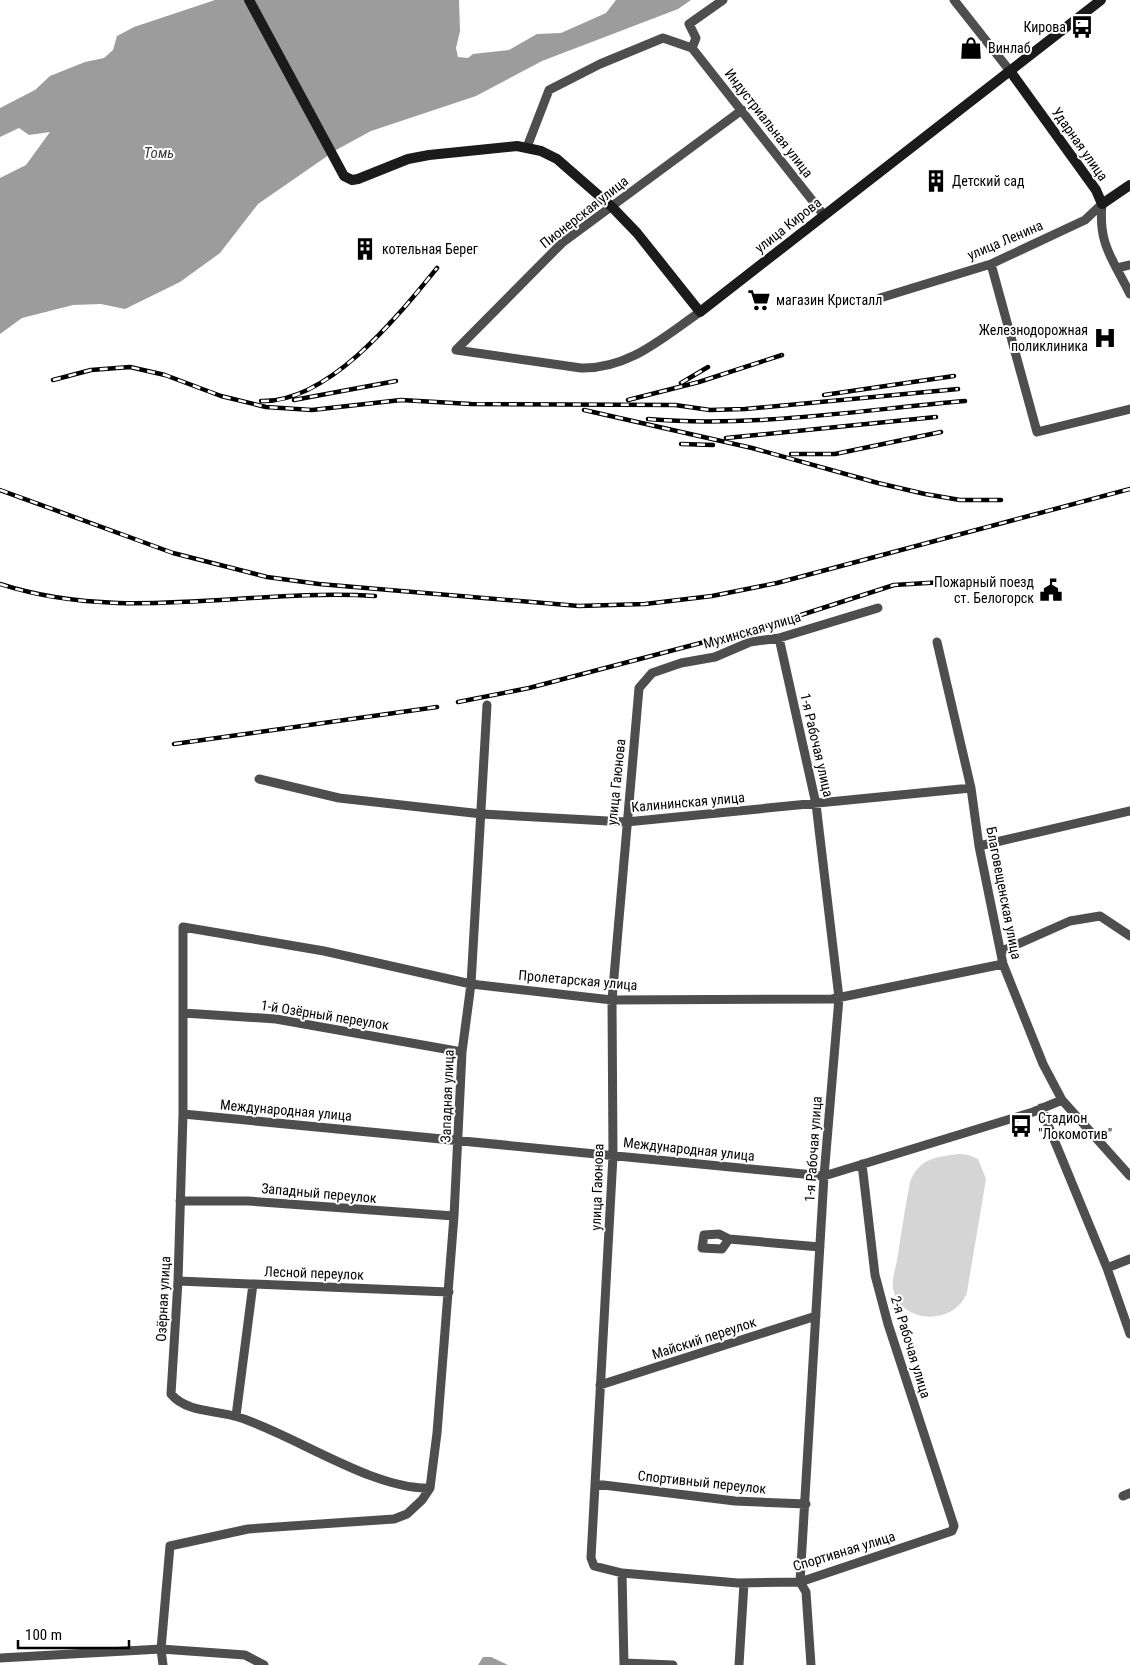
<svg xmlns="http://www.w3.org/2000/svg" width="1130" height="1665" font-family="'Roboto Condensed',sans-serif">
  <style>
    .green { fill: #d5d5d5 }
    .water { fill: #9c9c9c }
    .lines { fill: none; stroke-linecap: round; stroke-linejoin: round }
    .street { stroke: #4e4e4e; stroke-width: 9 }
    .secondary { stroke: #1b1b1b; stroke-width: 10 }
    .rail-casing { stroke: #000; stroke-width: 4.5 }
    .rail { stroke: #fff; stroke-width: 2.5; stroke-dasharray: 8; stroke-linecap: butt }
    .labels { text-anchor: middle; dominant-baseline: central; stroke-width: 4; stroke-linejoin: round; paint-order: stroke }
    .poi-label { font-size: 14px; fill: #000; stroke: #fff; text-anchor: start }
    .street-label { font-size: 14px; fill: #000; stroke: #fff }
    .water-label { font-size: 15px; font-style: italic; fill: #3d3d3d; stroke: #fff }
  </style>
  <rect width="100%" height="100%" fill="#fff"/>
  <path class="green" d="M959,1154l9,1 10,4 8,20 -19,113c-12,35 -68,32 -74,-4 -1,-8 2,-19 4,-27 4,-26 8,-53 13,-79 9,-24 26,-25 49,-28z"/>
  <path class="water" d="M215,0h244l1,31 -4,17 2,9 10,1 5,-4 36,-4 28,-16 24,-1 45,-20 10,-13h75l-13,9 -136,52 -66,35 -105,35 -35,19 -78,54 -38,49 -40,29 -55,27 -24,-5 -28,1 -51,13 -22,16v-156l26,-13 24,-33 -21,3 -10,-7 -19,9v-29l35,-18 15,-14 35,-14 19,-4 9,-8 4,-14 17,-9z
    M483,1657h8l17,8h-30z"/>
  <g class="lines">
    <path class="street" d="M954,0l56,71
      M692,48l131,166
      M527,147l22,-57 51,-26 63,-26 29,10 4,-10 -7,-14 34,-24
      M1102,204c-4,41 11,55 28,90
      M991,264l46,168 93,-23
      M1117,268l13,-3
      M880,298l111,-34 94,-44 17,-16
      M456,350l106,-107 180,-133
      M456,350l125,18c48,1 81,-30 119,-56
      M779,638l37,166 23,194 -15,178 -24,406 6,10 5,73
      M937,642l34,146 8,58 24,118 40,100 19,36 68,76
      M259,779l80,19 143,16 144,8 345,-34
      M979,846l151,-35
      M1002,951l68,-30 30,-5 30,20
      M183,1013l93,6 186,33
      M1041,1108l66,160 23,66
      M183,1114l641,62 209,-64 29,-12
      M180,1201h68l206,15
      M729,1239l-7,10 -20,-1 2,-13 15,-1 10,5 91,8
      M1107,1268l23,-9
      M178,1281l271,11
      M600,1385l216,-69
      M236,1416l17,-132
      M595,1484l140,17 71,3
      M430,1488c-57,2 -135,-53 -192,-71 -22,-7 -51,-4 -67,-23l7,-113 5,-167v-187l141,24 147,33 141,16 220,-1 171,-35
      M1123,1496l7,-3
      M622,1573l116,10 62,-1 152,-51 2,-5 -66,-202 -13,-49 -13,-111
      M0,1658l161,-9 84,6 19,10
      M624,1663l49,2
      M163,1665l-2,-16 9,-103 78,-17 146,-10 13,-5 15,-14 8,-12 7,-55 17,-217 8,-164 9,-68 16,-279
      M624,1665l-2,-92 -28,-7 -3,-8 22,-402 -1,-156 27,-312 13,-15 29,-10 34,-6 35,-15 29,-4 99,-30
      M739,1665l5,-82"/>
    <path class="secondary" d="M249,0l95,176 8,4 6,-1 50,-20 21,-4 88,-9 24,5 16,8 55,48 25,26 63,79 401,-312
      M1010,71l86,119 6,14 28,-19"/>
    <defs>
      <path id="rail" d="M53,380l38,-10 39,-3 35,8 56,21 45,11 46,3 89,-10 70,4 204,1 35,5 35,-1 213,-20
        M681,383l27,-16
        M824,395l130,-19
        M294,400l102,-19
        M628,400l71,-18 83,-27
        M261,401c68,2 137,-85 176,-133
        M584,410l168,38 126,35 47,11 35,6h41
        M648,419c104,9 213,-9 317,-18
        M726,438l210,-21
        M681,444l32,1
        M791,454h44l106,-22
        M0,490l173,63 94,24 52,7 260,22 66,-2 67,-8 65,-13 353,-94
        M0,584c123,40 249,4 375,12
        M458,702l71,-14 244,-64 121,-39 66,-4
        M174,744l263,-37"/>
    </defs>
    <use href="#rail" class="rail-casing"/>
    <use href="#rail" class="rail"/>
  </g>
  <defs>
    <symbol id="bus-bare" viewBox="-9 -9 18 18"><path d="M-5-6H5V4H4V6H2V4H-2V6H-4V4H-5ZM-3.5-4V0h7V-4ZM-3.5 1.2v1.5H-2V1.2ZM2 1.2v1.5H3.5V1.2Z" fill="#000" stroke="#fff" stroke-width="2.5" paint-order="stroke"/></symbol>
    <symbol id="shop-bare" viewBox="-9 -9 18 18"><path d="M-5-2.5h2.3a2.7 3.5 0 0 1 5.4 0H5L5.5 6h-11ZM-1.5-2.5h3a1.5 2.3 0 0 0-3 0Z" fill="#000" stroke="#fff" stroke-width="2.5" paint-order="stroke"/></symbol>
    <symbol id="building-bare" viewBox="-9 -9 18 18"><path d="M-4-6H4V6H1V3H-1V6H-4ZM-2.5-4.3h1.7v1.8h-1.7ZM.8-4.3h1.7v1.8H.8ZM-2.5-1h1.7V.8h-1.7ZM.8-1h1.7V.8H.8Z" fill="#000" stroke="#fff" stroke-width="2.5" paint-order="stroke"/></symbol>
    <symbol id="supermarket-bare" viewBox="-9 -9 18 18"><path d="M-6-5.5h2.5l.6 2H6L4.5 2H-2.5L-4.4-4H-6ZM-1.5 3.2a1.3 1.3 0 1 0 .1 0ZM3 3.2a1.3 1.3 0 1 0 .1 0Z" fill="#000" stroke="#fff" stroke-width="2.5" paint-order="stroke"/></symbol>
    <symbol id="hospital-bare" viewBox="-9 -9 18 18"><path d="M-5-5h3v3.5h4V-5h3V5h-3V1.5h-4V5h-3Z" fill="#000" stroke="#fff" stroke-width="2.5" paint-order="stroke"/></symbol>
    <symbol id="civic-bare" viewBox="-9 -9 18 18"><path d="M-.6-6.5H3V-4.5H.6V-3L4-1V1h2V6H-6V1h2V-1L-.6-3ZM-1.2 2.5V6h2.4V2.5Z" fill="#000" stroke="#fff" stroke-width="2.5" paint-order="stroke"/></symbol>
  </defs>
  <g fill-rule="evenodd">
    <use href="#bus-bare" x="1066" y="11" width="32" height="32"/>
    <use href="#shop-bare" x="955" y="32" width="32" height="32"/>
    <use href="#building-bare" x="920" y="165" width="32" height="32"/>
    <use href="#building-bare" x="349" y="233" width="32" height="32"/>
    <use href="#supermarket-bare" x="743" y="284" width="32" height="32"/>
    <use href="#hospital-bare" x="1089" y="322" width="32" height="32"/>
    <use href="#civic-bare" x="1035" y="574" width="32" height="32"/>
    <use href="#bus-bare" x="1005" y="1110" width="32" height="32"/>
  </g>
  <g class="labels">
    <g class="poi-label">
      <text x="1066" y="27" text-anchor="end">Кирова</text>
      <text x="988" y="48">Винлаб</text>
      <text x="952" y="181">Детский сад</text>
      <text x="382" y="249">котельная Берег</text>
      <text x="776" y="300">магазин Кристалл</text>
      <text x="1088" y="330" text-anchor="end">Железнодорожная<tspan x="1088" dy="16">поликлиника</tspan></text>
      <text x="1034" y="582" text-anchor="end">Пожарный поезд<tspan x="1034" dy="16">ст. Белогорск</tspan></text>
      <text x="1038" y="1118">Стадион<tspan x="1038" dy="16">"Локомотив"</tspan></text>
    </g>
    <g class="street-label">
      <text transform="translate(769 123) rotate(52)">Индустриальная улица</text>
      <text transform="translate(1080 144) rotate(55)">Ударная улица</text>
      <text transform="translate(584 212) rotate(-38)">Пионерская улица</text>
      <text transform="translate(788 225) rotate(-38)">улица Кирова</text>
      <text transform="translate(1005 240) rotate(-23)">улица Ленина</text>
      <text transform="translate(752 630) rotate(-16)">Мухинская улица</text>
      <text transform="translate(817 745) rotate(77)">1-я Рабочая улица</text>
      <text transform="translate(616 782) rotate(-84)">улица Гаюнова</text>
      <text transform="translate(688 802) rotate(-5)">Калининская улица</text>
      <text transform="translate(1004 893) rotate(79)">Благовещенская улица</text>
      <text transform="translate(578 980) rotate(5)">Пролетарская улица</text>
      <text transform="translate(325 1015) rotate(9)">1-й Озёрный переулок</text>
      <text transform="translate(447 1096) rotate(-88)">Западная улица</text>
      <text transform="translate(286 1110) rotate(5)">Международная улица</text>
      <text transform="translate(689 1149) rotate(6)">Международная улица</text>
      <text transform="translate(813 1149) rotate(-86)">1-я Рабочая улица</text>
      <text transform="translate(597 1187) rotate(-88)">улица Гаюнова</text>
      <text transform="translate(319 1193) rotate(5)">Западный переулок</text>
      <text transform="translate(314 1273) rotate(2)">Лесной переулок</text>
      <text transform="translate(163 1299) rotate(-87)">Озёрная улица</text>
      <text transform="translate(704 1338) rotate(-18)">Майский переулок</text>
      <text transform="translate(911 1347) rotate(73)">2-я Рабочая улица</text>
      <text transform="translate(702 1482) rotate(6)">Спортивный переулок</text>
      <text transform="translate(844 1551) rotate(-17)">Спортивная улица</text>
    </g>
    <g class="water-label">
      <text x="159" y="153">Томь</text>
    </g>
  </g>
  <path d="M18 1640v8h111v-8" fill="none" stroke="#000000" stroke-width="2.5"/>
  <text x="25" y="1640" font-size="15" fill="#000000" stroke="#ffffff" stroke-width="4" paint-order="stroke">100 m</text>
</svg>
